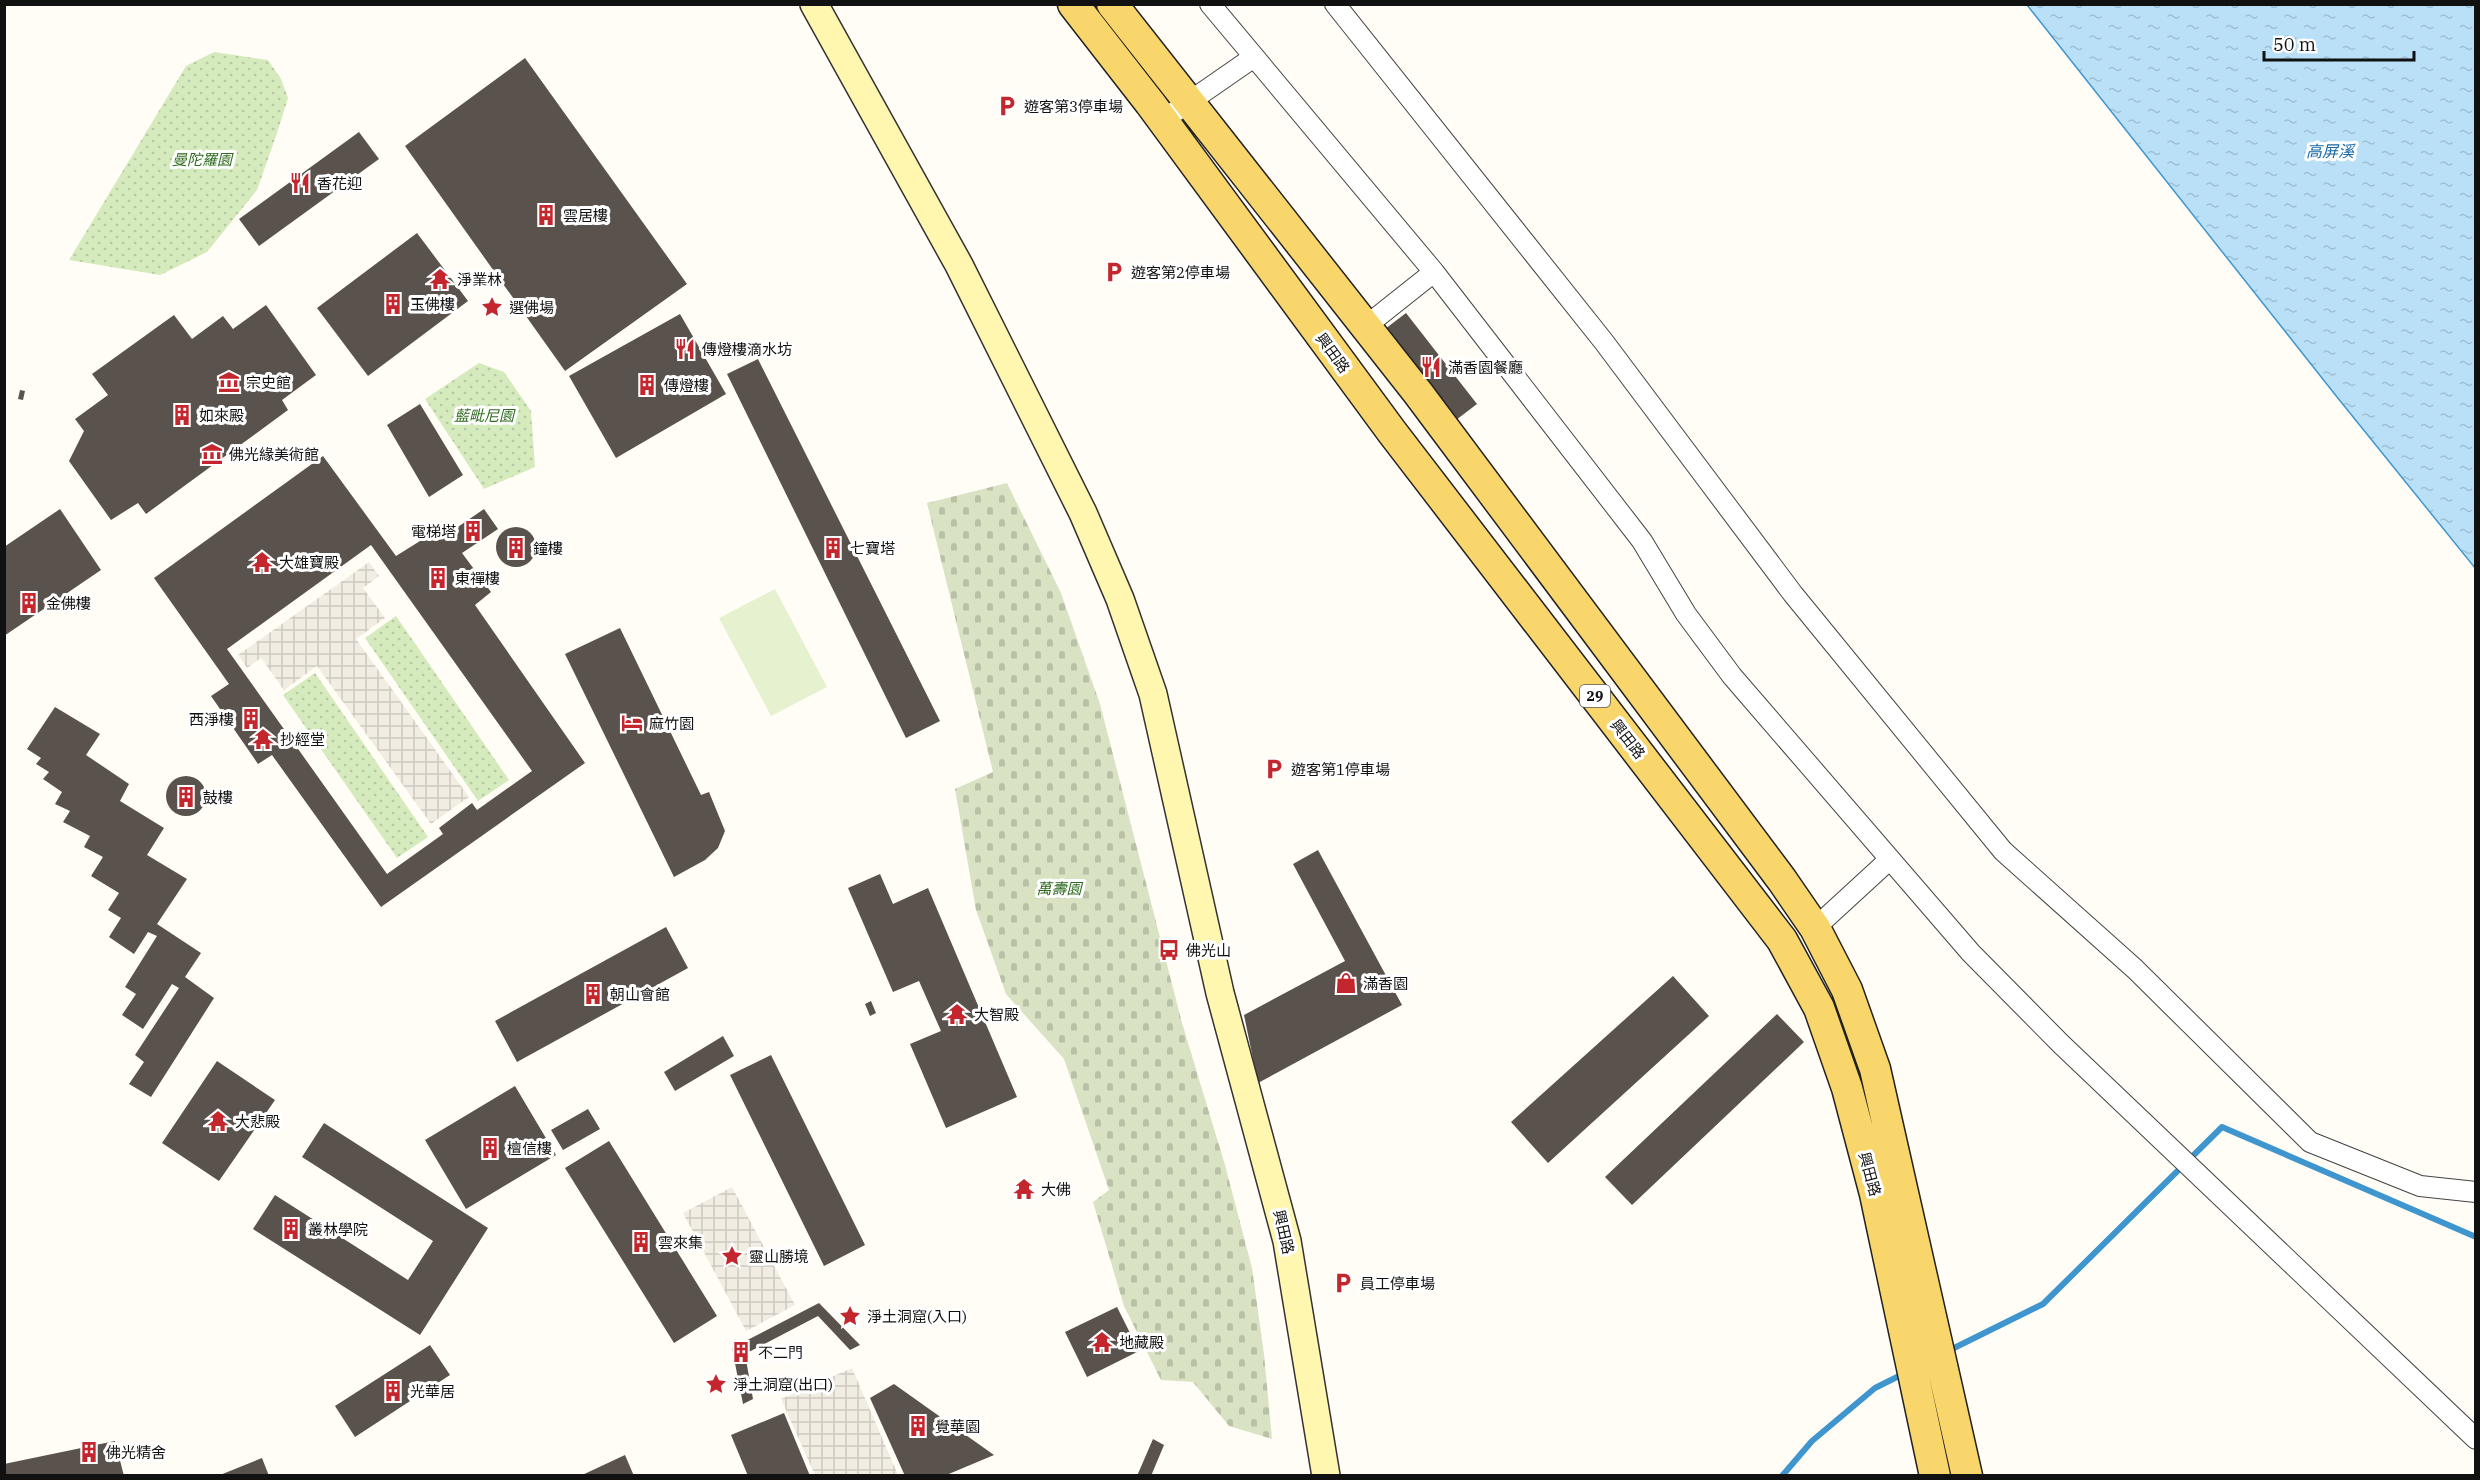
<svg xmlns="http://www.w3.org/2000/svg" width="2480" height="1480" font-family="'IBM Plex Serif','Noto Sans TC',serif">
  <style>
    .grass { fill: url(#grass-dots) }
    .cemetery { fill: url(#cemetery-stones) }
    .pitch { fill: #e6f2cf }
    .plaza { fill: url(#plaza-grid) }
    .water { fill: url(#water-ripples); stroke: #3f96cf; stroke-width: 1.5 }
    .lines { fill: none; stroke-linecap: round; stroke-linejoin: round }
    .stream { stroke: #3f96cf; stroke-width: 6 }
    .building { fill: #5a524d; fill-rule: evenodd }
    .street-casing { stroke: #444; stroke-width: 22 }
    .secondary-casing { stroke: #333; stroke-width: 30 }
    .primary-casing { stroke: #222; stroke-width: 33 }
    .street { stroke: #fff; stroke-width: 20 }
    .secondary { stroke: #fff6b0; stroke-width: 27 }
    .primary { stroke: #f9d66b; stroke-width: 30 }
    .labels { text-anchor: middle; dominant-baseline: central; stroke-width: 6; stroke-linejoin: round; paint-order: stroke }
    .shield { fill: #fff; stroke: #585858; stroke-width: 1.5 }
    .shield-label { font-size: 14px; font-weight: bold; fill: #111 }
    .poi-label { font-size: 15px; fill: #111; stroke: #fff; text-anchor: start }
    .park-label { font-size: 15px; font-style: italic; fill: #2f6b1f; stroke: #fff }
    .street-label { font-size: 15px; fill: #111; stroke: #fff }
    .water-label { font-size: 16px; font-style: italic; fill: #1768a6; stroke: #fff }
  </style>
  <defs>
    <pattern id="grass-dots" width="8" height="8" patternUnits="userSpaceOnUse" patternTransform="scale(1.5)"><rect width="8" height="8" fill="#d5ebbd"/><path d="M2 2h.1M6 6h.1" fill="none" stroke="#b6c8a1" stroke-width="1.8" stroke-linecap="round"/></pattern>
    <pattern id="cemetery-stones" width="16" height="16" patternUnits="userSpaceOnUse" patternTransform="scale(1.5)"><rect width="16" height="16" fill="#d9e3c4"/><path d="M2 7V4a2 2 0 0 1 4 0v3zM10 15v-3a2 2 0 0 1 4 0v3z" fill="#b9c2a7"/></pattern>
    <pattern id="plaza-grid" width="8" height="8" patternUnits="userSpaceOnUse" patternTransform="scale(1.5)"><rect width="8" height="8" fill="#f1ede2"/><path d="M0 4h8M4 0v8" fill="none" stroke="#cecac1"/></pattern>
    <pattern id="water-ripples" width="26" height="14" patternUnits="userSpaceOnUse" patternTransform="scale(1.5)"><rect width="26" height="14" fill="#b9e0f7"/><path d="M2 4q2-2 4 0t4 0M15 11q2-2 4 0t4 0" fill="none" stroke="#9ebfd3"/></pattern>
  </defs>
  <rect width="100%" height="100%" fill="#fffdf5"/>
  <path class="grass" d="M214,52l54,8 13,19 7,19 -11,35 -20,57 -50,62 -47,23 -91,-15 117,-194z
    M479,363l25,9 27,39 4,56 -51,22 -59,-90z
    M396,616l113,164 -31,21 -113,-163z
    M315,673l113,164 -31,21 -114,-163z"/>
  <path class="cemetery" d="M1007,483l54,110 39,111 82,319 43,142 27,103 12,86 8,85 -43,-13 -36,-44 -32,-2 -37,-74 -31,-104 16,-12 -45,-131 -58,-65 -30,-84 -21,-121 38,-17 -66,-269z"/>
  <path class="pitch" d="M775,589l52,98 -56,29 -52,-98z"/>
  <path class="plaza" d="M369,562l10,14 -16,12 22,30 -29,21 113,158 -38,27 -114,-158 -33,24 -23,-32 -14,10 -9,-13z
    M732,1187l63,118 -49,26 -63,-118z
    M852,1368l46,107h-83l-34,-76z"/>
  <path class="water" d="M2027,5h448v563l-138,-171z"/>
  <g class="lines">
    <path class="stream" d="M1946,1352l97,-48 179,-177 254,110
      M1782,1476l30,-35 63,-53 30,-15"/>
  </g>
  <path class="building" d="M525,58l162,226 -122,87 -160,-225z
    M359,132l20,27 -120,87 -20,-27z
    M417,233l51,68 -100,75 -51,-68z
    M266,305l50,70 -34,25 6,10 -142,104 -8,-11 -27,17 -42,-59 15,-30 -9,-12 33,-24 -16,-21 82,-59 18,24 31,-23 10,13z
    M1406,313l71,91 -21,16 -71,-91z
    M680,314l46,80 -110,64 -47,-82z
    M758,359l182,362 -34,17 -179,-364z
    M20,390l5,1 -2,9 -5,-1z
    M420,404l43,71 -34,22 -42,-72z
    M323,456l73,100 48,-30 5,7 35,-24 14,20 -36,24 29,39 -16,13 110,158 -204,144 -109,-152 -14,9 -47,-68 18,-12 -75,-106zM371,545l161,226 -55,39 -5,-7 -33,25 4,6 -56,40 -160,-225z
    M60,509l41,61 -97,66v-89z
    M496 547a20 20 0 1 1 40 0a20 20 0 1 1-40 0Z
    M620,628l81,167 8,-3 16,39 -7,17 -13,12 -31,17 -109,-223z
    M55,707l45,27 -14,21 43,29 -9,17 44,27 -17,27 40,24 -30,45 44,29 -16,24 29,21 -63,99 -22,-13 15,-22 -9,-7 44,-67 -7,-4 -29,45 -21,-14 14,-21 -11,-7 32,-51 -9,-4 -14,22 -25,-17 12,-19 -13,-8 11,-17 -28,-17 12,-19 -19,-10 6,-11 -27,-14 7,-11 -15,-7 7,-12 -19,-13 6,-7 -13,-8 5,-6 -14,-9z
    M166 796a20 20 0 1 1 40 0a20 20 0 1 1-40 0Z
    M1318,850l84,155 -144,78 -14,-68 101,-54 -52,-97z
    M880,874l13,30 35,-16 89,209 -71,31 -36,-84 31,-13 -22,-50 -26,11 -45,-104z
    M666,927l22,41 -171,94 -22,-41z
    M1673,976l36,40 -161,147 -37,-41z
    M871,1001l5,12 -6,3 -5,-12z
    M1777,1014l27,28 -172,163 -27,-28z
    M723,1036l11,20 -59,35 -11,-19z
    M771,1055l94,190 -41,21 -94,-191z
    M217,1061l58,39 -56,81 -57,-38z
    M515,1086l41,69 -90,54 -41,-69z
    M588,1109l12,20 -37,21 -12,-20z
    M324,1123l164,105 -68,107 -167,-106 22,-34 133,85 25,-39 -131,-84z
    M609,1141l108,175 -43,27 -109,-175z
    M819,1303l41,42 -10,5 -32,-34 -73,38 8,45 -10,5 -11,-56z
    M1117,1307l22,44 -52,26 -22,-45z
    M430,1345l20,30 -95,62 -20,-31z
    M894,1384l100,71 -50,21h-39l-35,-78z
    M784,1413l26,63h-62l-17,-41z
    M1153,1439l11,6 -13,31h-14z
    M115,1441l9,35h-120v-12z
    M625,1455l9,21h-54z
    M262,1458l7,18h-49v-1z"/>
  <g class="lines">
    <defs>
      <path id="street" d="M1210,4l224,268 208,269 44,73 46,62 239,277 90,91 415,395
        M1335,4l269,338 189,252 210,257 132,118 175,173 110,44 56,6
        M1163,120l91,-63
        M1366,326l68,-54
        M1815,928l74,-68"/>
      <path id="secondary" d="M814,4l145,261 124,248 37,86 33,95 67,299 67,248 39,235"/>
      <path id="primary" d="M1073,4l77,99 242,329 390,508 37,68 28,80 28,106 60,282
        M1112,4l306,389 364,487 33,48 32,62 28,79 92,407"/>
    </defs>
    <use href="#street" class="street-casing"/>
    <use href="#secondary" class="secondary-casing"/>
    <use href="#primary" class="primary-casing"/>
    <use href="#street" class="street"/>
    <use href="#secondary" class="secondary"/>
    <use href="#primary" class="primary"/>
  </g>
  <defs>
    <symbol id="parking-bare" viewBox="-9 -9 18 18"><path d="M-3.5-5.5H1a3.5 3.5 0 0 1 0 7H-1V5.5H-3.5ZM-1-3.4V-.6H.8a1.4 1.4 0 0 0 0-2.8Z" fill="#c4262e" stroke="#fff" stroke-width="2.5" paint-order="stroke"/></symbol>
    <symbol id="restaurant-bare" viewBox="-9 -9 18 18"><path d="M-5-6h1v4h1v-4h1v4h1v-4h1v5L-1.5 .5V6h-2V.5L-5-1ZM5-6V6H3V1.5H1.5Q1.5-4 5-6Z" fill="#c4262e" stroke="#fff" stroke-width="2.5" paint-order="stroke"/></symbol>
    <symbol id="building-bare" viewBox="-9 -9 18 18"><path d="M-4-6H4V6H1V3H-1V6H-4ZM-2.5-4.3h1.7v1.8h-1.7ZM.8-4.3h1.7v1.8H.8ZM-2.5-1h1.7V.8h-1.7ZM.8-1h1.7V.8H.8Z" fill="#c4262e" stroke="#fff" stroke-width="2.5" paint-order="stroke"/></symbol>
    <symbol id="temple-bare" viewBox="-9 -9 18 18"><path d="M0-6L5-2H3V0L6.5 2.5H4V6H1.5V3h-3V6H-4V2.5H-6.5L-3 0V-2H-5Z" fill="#c4262e" stroke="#fff" stroke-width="2.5" paint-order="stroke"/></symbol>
    <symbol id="sight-bare" viewBox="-9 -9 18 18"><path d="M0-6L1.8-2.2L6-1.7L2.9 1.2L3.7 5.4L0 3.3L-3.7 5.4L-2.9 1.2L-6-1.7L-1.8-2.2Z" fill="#c4262e" stroke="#fff" stroke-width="2.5" paint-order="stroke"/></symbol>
    <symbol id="museum-bare" viewBox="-9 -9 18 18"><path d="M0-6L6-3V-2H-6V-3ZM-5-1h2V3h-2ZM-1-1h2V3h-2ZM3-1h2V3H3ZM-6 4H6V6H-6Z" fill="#c4262e" stroke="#fff" stroke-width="2.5" paint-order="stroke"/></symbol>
    <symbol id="hotel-bare" viewBox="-9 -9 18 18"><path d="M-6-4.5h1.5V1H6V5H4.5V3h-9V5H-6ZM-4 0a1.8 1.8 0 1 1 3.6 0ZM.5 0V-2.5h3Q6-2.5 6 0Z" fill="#c4262e" stroke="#fff" stroke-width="2.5" paint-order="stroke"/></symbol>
    <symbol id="bus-bare" viewBox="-9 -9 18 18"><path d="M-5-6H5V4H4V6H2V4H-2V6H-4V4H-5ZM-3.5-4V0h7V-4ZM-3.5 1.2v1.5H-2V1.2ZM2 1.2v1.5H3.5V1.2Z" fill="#c4262e" stroke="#fff" stroke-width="2.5" paint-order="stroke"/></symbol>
    <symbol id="shop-bare" viewBox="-9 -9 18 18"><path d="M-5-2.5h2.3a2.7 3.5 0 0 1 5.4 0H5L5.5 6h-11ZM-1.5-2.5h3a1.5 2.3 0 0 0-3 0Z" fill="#c4262e" stroke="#fff" stroke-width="2.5" paint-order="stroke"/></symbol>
  </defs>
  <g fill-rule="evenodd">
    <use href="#parking-bare" x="992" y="91" width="30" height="30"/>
    <use href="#restaurant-bare" x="285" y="168" width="30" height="30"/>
    <use href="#building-bare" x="531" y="200" width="30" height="30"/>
    <use href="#parking-bare" x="1099" y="257" width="30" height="30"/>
    <use href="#temple-bare" x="425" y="264" width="30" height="30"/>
    <use href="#building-bare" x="378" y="289" width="30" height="30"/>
    <use href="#sight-bare" x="477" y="292" width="30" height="30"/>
    <use href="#restaurant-bare" x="670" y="334" width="30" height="30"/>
    <use href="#restaurant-bare" x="1416" y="352" width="30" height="30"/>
    <use href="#museum-bare" x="214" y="367" width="30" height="30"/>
    <use href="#building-bare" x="632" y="370" width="30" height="30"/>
    <use href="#building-bare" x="167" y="400" width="30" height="30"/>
    <use href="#museum-bare" x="197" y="439" width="30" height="30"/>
    <use href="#building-bare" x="458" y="516" width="30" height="30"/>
    <use href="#building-bare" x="501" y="533" width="30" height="30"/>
    <use href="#building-bare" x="818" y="533" width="30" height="30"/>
    <use href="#temple-bare" x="247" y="547" width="30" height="30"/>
    <use href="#building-bare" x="423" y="563" width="30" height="30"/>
    <use href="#building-bare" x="14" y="588" width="30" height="30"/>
    <use href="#building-bare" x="236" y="704" width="30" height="30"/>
    <use href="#hotel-bare" x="617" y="708" width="30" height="30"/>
    <use href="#temple-bare" x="248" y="724" width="30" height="30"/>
    <use href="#parking-bare" x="1259" y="754" width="30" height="30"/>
    <use href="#building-bare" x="171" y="782" width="30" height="30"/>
    <use href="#bus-bare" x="1154" y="935" width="30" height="30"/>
    <use href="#shop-bare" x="1331" y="968" width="30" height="30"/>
    <use href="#building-bare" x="578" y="979" width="30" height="30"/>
    <use href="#temple-bare" x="942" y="999" width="30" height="30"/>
    <use href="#temple-bare" x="203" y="1106" width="30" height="30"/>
    <use href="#building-bare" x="475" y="1133" width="30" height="30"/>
    <use href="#temple-bare" x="1009" y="1174" width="30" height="30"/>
    <use href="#building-bare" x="276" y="1214" width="30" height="30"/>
    <use href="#building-bare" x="626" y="1227" width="30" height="30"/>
    <use href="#sight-bare" x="717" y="1241" width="30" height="30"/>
    <use href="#parking-bare" x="1328" y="1268" width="30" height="30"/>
    <use href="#sight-bare" x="835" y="1301" width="30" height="30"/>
    <use href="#temple-bare" x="1087" y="1327" width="30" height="30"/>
    <use href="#building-bare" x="726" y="1337" width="30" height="30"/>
    <use href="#sight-bare" x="701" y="1369" width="30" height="30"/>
    <use href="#building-bare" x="378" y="1376" width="30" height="30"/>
    <use href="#building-bare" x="903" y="1411" width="30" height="30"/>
    <use href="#building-bare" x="74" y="1437" width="30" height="30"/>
  </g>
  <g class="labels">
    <rect class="shield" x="1580" y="685" width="30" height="22" rx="4.5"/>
    <g class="shield-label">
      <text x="1595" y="696">29</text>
    </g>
    <g class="poi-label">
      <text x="1024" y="106">遊客第3停車場</text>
      <text x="317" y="183">香花迎</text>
      <text x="563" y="215">雲居樓</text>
      <text x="1131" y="272">遊客第2停車場</text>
      <text x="457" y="279">淨業林</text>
      <text x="410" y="304">玉佛樓</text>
      <text x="509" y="307">選佛場</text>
      <text x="702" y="349">傳燈樓滴水坊</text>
      <text x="1448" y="367">滿香園餐廳</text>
      <text x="246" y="382">宗史館</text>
      <text x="664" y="385">傳燈樓</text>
      <text x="199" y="415">如來殿</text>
      <text x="229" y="454">佛光緣美術館</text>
      <text x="456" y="531" text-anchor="end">電梯塔</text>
      <text x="533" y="548">鐘樓</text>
      <text x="850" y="548">七寶塔</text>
      <text x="279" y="562">大雄寶殿</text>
      <text x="455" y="578">東禪樓</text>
      <text x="46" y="603">金佛樓</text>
      <text x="234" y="719" text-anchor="end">西淨樓</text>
      <text x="649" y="723">麻竹園</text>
      <text x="280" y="739">抄經堂</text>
      <text x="1291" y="769">遊客第1停車場</text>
      <text x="203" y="797">鼓樓</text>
      <text x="1186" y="950">佛光山</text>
      <text x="1363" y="983">滿香園</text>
      <text x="610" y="994">朝山會館</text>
      <text x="974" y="1014">大智殿</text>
      <text x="235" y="1121">大悲殿</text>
      <text x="507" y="1148">檀信樓</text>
      <text x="1041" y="1189">大佛</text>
      <text x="308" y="1229">叢林學院</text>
      <text x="658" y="1242">雲來集</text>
      <text x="749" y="1256">靈山勝境</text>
      <text x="1360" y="1283">員工停車場</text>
      <text x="867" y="1316">淨土洞窟(入口)</text>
      <text x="1119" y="1342">地藏殿</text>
      <text x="758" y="1352">不二門</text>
      <text x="733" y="1384">淨土洞窟(出口)</text>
      <text x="410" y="1391">光華居</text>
      <text x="935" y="1426">覺華園</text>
      <text x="106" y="1452">佛光精舍</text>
    </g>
    <g class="park-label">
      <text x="202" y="159">曼陀羅園</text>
      <text x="484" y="415">藍毗尼園</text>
      <text x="1059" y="888">萬壽園</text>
    </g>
    <g class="street-label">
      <text transform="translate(1333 353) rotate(54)">興田路</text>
      <text transform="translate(1628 739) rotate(52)">興田路</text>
      <text transform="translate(1870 1174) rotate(75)">興田路</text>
      <text transform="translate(1284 1232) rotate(77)">興田路</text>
    </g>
    <g class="water-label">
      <text x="2330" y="151">高屏溪</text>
    </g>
  </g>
  <rect width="2480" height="1480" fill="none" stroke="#111111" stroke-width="12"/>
  <path d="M2264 51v9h150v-9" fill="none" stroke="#111111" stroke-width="3"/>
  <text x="2273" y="51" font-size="18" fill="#111111" stroke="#ffffff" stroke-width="4.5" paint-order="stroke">50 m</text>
</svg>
